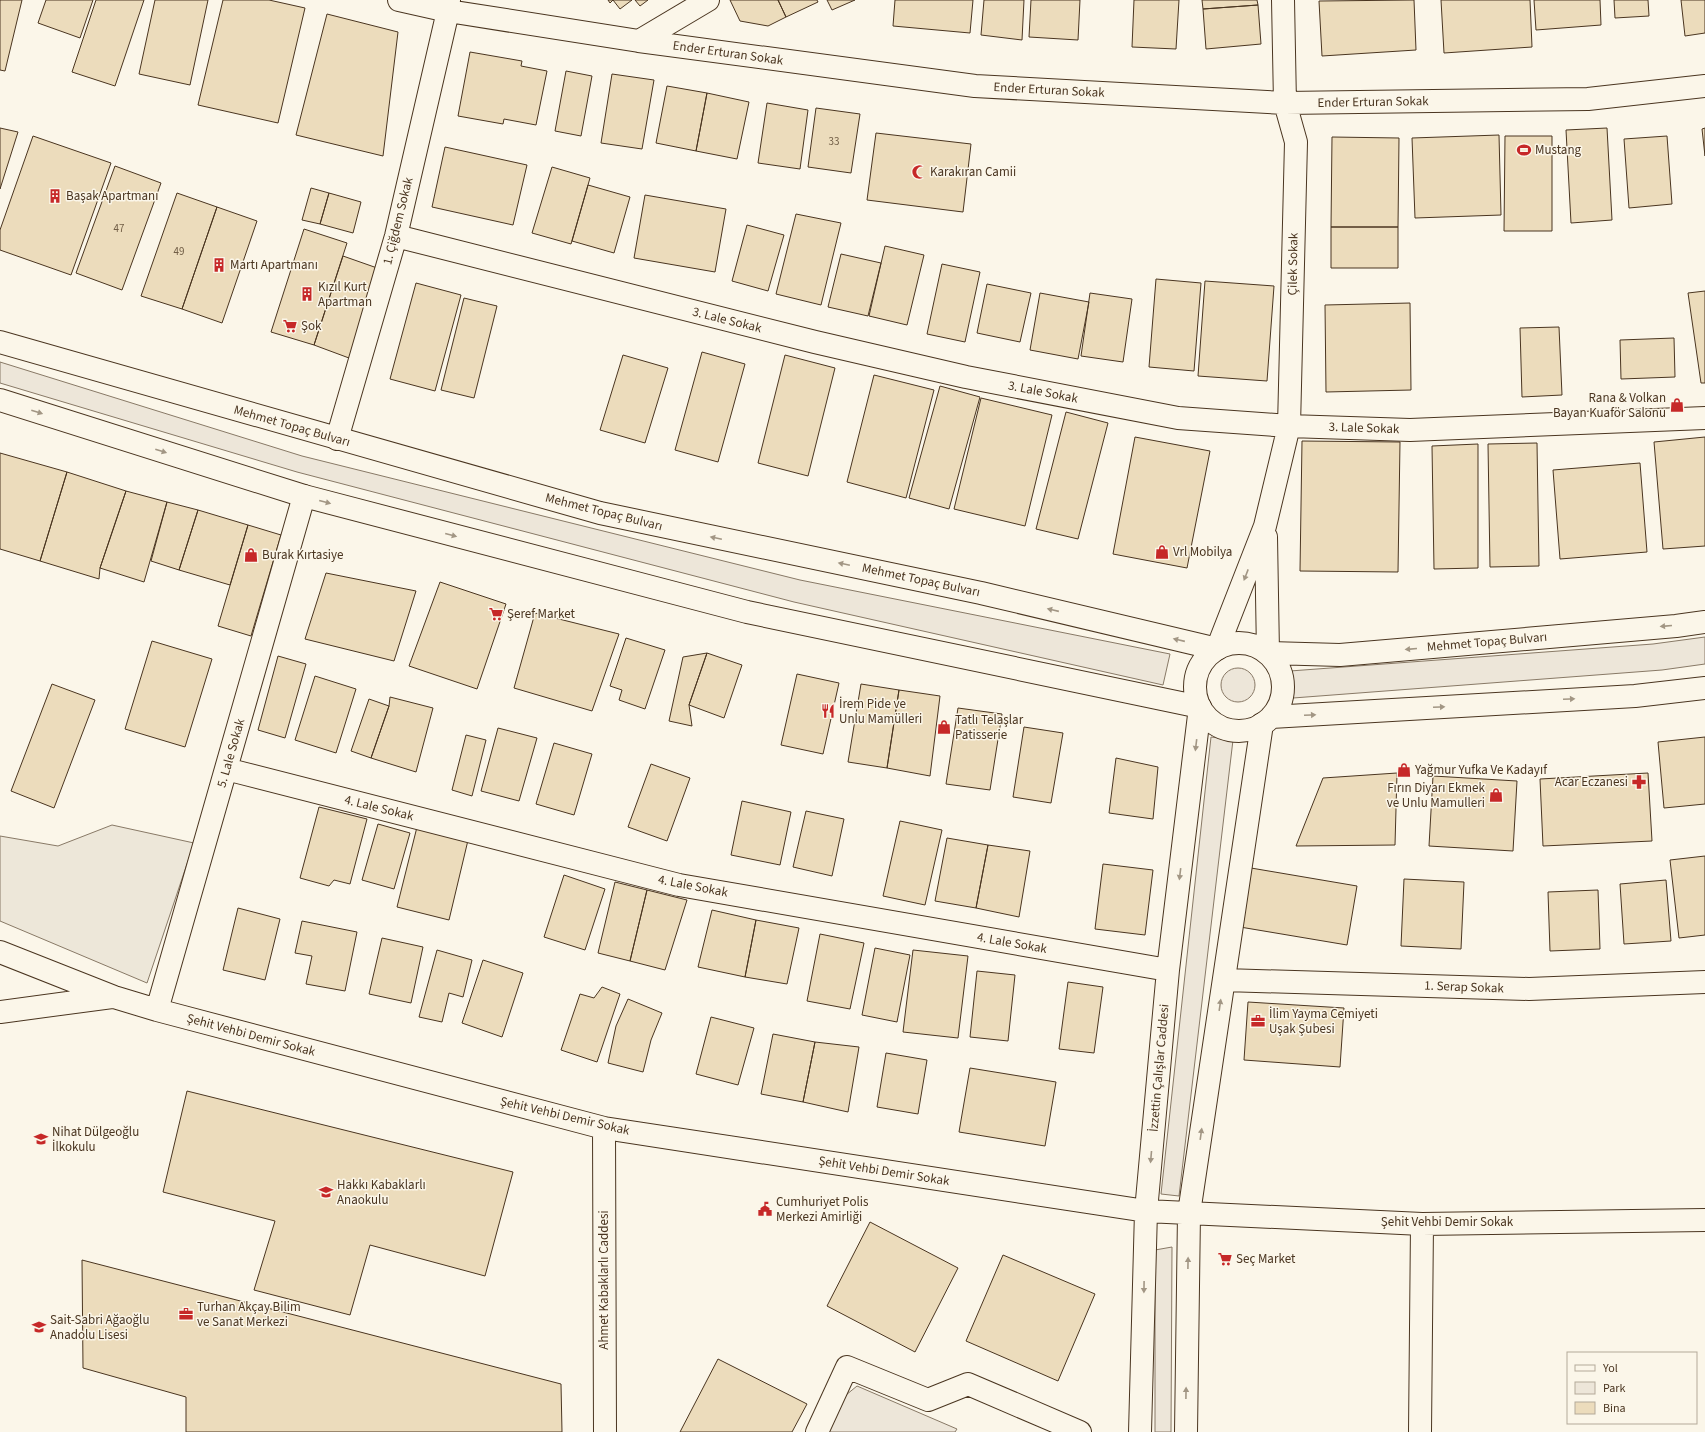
<svg xmlns="http://www.w3.org/2000/svg" width="1705" height="1432" font-family="'Source Sans 3',sans-serif">
  <style>
    .green { fill: #ede6d9; stroke: #887966 }
    .parking { fill: #ede7d9; stroke: #887966 }
    .building { fill: #ecdcbc; stroke: #4a3520 }
    .lines { fill: none; stroke-linecap: round; stroke-linejoin: round }
    .minor-casing { stroke: #4a3520; stroke-width: 24 }
    .major-casing { stroke: #4a3520; stroke-width: 24 }
    .minor { stroke: #fbf6e9; stroke-width: 22 }
    .major { stroke: #fbf6e9; stroke-width: 22 }
    .oneway { fill: #a29684 }
    .labels { text-anchor: middle; dominant-baseline: central; stroke-width: 3; stroke-linejoin: round; paint-order: stroke }
    .number-label { font-size: 11px; fill: #725f47 }
    .street-label { font-size: 13px; fill: #4a3520; stroke: #fbf6e9 }
    .poi-label { font-size: 13px; fill: #4a3520; stroke: #fbf6e9; text-anchor: start }
  </style>
  <rect width="100%" height="100%" fill="#fbf6e9"/>
  <path class="green" d="M0,362l302,94 498,124 370,74 -7,31 -369,-83 -497,-130 -297,-89z
    M1705,637v27l-43,6 -369,28 -3,-27 363,-27z
    M1221 685a17 17 0 1 1 34 0a17 17 0 1 1-34 0Z
    M1211,737l22,3 -54,456 -18,-2z
    M1172,1247l-1,185h-16v-182z
    M857,1386l100,43 -2,3h-127l18,-37z"/>
  <path class="parking" d="M112,825l82,18 -47,140 -147,-62v-85l58,10z"/>
  <path class="building" d="M0,0h22l-17,71 -5,-1z
    M46,0h47l-13,38 -42,-15z
    M96,0h48l-29,86 -43,-14z
    M155,0h53l-18,85 -51,-11z
    M223,0h46l36,8 -27,115 -80,-18z
    M608,0h24l-12,9 -7,-9 -3,3z
    M635,0h13l-8,6z
    M730,0h48l8,17 -18,9 -28,-5z
    M778,0h39l1,2 -32,15z
    M827,0h28l-23,10z
    M895,0h78l-3,33 -77,-7z
    M984,0h40l-2,40 -41,-5z
    M1031,0h49l-2,40 -49,-3z
    M1134,0h45l-3,49 -44,-2z
    M1202,0h55l1,5 -55,4z
    M1414,0l2,50 -94,6 -3,-55z
    M1441,0h89l2,47 -88,6z
    M1534,0h66l1,25 -65,5z
    M1614,0h34l1,16 -34,2z
    M1681,0h24v33l-20,3z
    M1258,5l3,39 -55,5 -3,-40z
    M327,14l71,18 -15,124 -87,-21z
    M470,52l52,9 -1,5 26,5 -11,54 -32,-6 -1,5 -45,-8z
    M566,71l26,5 -11,60 -26,-5z
    M612,74l42,6 -12,69 -41,-6z
    M667,86l40,7 -11,58 -40,-8z
    M707,93l42,9 -12,57 -41,-8z
    M767,103l41,7 -8,59 -42,-6z
    M816,108l44,6 -9,59 -43,-6z
    M0,128l18,4 -18,57z
    M1607,128l5,92 -41,3 -5,-93z
    M1705,128v28l-3,-27z
    M876,133l95,11 -8,68 -96,-12z
    M1499,135l2,80 -86,3 -3,-80z
    M33,136l78,27 -40,112 -71,-25v-20z
    M1505,136h47v95h-48z
    M1667,136l5,68 -43,4 -5,-69z
    M1332,137l67,1 -1,89h-67z
    M445,147l82,18 -14,60 -81,-18z
    M115,166l46,17 -39,107 -46,-17z
    M552,167l38,11 -19,66 -39,-11z
    M588,185l42,12 -16,56 -42,-12z
    M311,188l18,5 -9,31 -18,-4z
    M177,193l40,14 -35,102 -41,-13z
    M329,193l32,9 -8,31 -33,-9z
    M645,195l81,14 -11,63 -81,-14z
    M217,207l40,14 -35,102 -40,-14z
    M796,214l45,9 -20,82 -45,-11z
    M747,225l37,10 -16,56 -36,-10z
    M1331,227h67v41h-67z
    M304,229l43,14 -33,102 -43,-13z
    M885,246l39,9 -17,70 -38,-9z
    M841,254l40,9 -13,53 -40,-9z
    M343,256l37,13 -31,89 -35,-13z
    M942,264l38,8 -15,70 -38,-8z
    M1156,279l45,4 -7,88 -45,-4z
    M1205,281l69,5 -7,95 -69,-5z
    M416,283l45,12 -26,96 -45,-12z
    M987,284l44,9 -11,49 -43,-9z
    M1705,291v92h-4l-13,-90z
    M1040,293l49,9 -11,57 -48,-9z
    M1090,293l42,6 -9,63 -42,-6z
    M464,298l33,8 -23,92 -33,-8z
    M1410,303l1,87 -85,2 -1,-87z
    M1559,327l3,68 -40,2 -2,-69z
    M1674,338l1,39 -54,2 -1,-39z
    M702,352l43,12 -27,98 -43,-12z
    M623,355l45,13 -23,75 -45,-13z
    M785,355l50,13 -27,108 -50,-13z
    M874,375l60,15 -28,108 -59,-16z
    M940,386l40,11 -31,112 -40,-11z
    M981,398l71,17 -27,111 -71,-17z
    M1066,412l42,11 -30,116 -42,-10z
    M1135,437l75,14 -23,117 -74,-14z
    M1705,437v109l-42,3 -9,-107z
    M1302,441l98,1 -2,130 -98,-1z
    M1537,443l2,123 -49,1 -2,-123z
    M1478,444v124l-44,1 -2,-123z
    M0,453l67,19 -27,89 -40,-12z
    M1640,463l7,89 -87,7 -7,-89z
    M67,472l59,19 -26,77 -1,11 -59,-18z
    M126,491l41,11 -23,80 -44,-14z
    M167,502l31,8 -19,60 -28,-9z
    M198,510l50,15 -18,60 -51,-15z
    M248,525l33,10 -30,101 -33,-10z
    M326,573l90,18 -22,70 -89,-22z
    M440,582l66,22 -29,85 -68,-23z
    M535,613l84,21 -27,77 -78,-23z
    M626,638l39,12 -20,59 -26,-9 3,-10 -12,-4z
    M152,641l60,18 -27,88 -60,-18z
    M707,653l35,12 -18,53 -35,-13z
    M707,653l-18,52 3,21 -23,-5 14,-64z
    M278,656l28,8 -21,74 -27,-8z
    M797,674l42,9 -16,71 -42,-9z
    M315,676l41,13 -20,64 -41,-13z
    M52,684l43,16 -41,108 -43,-17z
    M861,684l38,6 -12,78 -39,-6z
    M899,690l41,6 -10,80 -43,-8z
    M390,697l43,11 -17,64 -45,-14 18,-52z
    M369,699l20,7 -18,52 -20,-7z
    M958,708l44,6 -12,76 -44,-6z
    M1024,727l39,6 -12,70 -38,-6z
    M498,728l39,10 -18,63 -38,-10z
    M466,735l20,5 -14,56 -20,-6z
    M1705,737v67l-41,4 -6,-66z
    M554,743l38,11 -18,61 -38,-11z
    M1116,758l42,9 -5,52 -44,-6z
    M651,764l39,14 -23,63 -39,-14z
    M1397,773l-2,72 -99,1 27,-68z
    M1648,773l4,68 -109,5 -3,-67z
    M1433,776l84,5 -4,70 -84,-5z
    M742,801l49,11 -11,53 -49,-10z
    M319,807l48,12 -17,65 -16,-4 -5,6 -29,-8z
    M806,811l38,8 -12,57 -39,-9z
    M900,821l42,9 -17,75 -42,-9z
    M418,823l51,13 -20,84 -52,-13z
    M378,824l32,9 -16,56 -32,-9z
    M947,838l41,7 -12,63 -41,-7z
    M988,845l42,6 -11,66 -43,-9z
    M1705,856v79l-26,3 -9,-78z
    M1103,864l50,6 -8,65 -50,-6z
    M1251,868l106,18 -10,59 -107,-18z
    M564,875l41,14 -20,61 -41,-13z
    M1404,879l60,3 -3,67 -60,-3z
    M1666,880l5,61 -47,3 -4,-60z
    M615,882l32,8 -17,71 -32,-8z
    M647,890l40,10 -22,70 -35,-9z
    M1598,890l2,59 -50,2 -2,-59z
    M238,908l42,11 -15,61 -42,-10z
    M712,910l44,10 -11,57 -47,-10z
    M756,920l43,8 -12,56 -42,-7z
    M302,921l55,11 -12,59 -39,-7 6,-28 -17,-3z
    M820,934l44,9 -14,66 -43,-8z
    M382,938l41,9 -12,56 -42,-9z
    M875,948l35,7 -13,67 -35,-7z
    M437,950l35,10 -9,37 -14,-4 -7,29 -23,-5z
    M913,950l55,6 -10,82 -55,-6z
    M483,960l40,13 -21,64 -40,-14z
    M977,971l38,4 -7,66 -38,-4z
    M1068,982l35,5 -9,66 -35,-4z
    M602,987l18,7 -23,68 -36,-12 19,-56 14,4z
    M628,999l34,14 -11,27 -8,32 -35,-9 8,-37z
    M1248,1002l96,6 -4,59 -96,-7z
    M711,1017l43,11 -16,57 -42,-11z
    M773,1034l42,8 -12,60 -42,-8z
    M815,1042l44,5 -11,65 -45,-10z
    M886,1053l41,7 -9,54 -41,-7z
    M970,1068l86,14 -11,64 -86,-14z
    M187,1091l326,81 -28,104 -115,-31 -20,70 -96,-25 21,-69 -112,-29z
    M870,1222l88,46 -43,84 -88,-46z
    M1003,1255l92,39 -37,87 -92,-40z
    M82,1260l479,124 1,48h-376v-35l-103,-29z
    M718,1359l89,45 -15,28h-112z"/>
  <g class="lines">
    <defs>
      <path id="minor" d="M399,0l49,11 191,30 336,45 310,17 303,-4 117,-13
        M639,41l69,-41
        M396,236l419,106 151,35 212,41 111,8 121,4 295,-12
        M337,439l59,-203 52,-225 1,-11
        M1266,537l2,116
        M1217,649l48,-123 24,-100 7,-284 -11,-39 -2,-103
        M226,769l453,116 489,85
        M0,952l114,45 43,13 447,118 542,83 276,13 283,-4
        M1224,980l305,9 176,-7
        M157,1010l147,-514
        M0,1012l112,-15
        M604,1128l1,304
        M817,1432l30,-65 81,33 40,-16 112,48
        M1140,1432l6,-221 22,-241 32,-263
        M1186,1432l3,-219 73,-489
        M1420,1432l2,-208"/>
      <path id="major" d="M0,342l600,171 381,80 236,56
        M0,400l304,96 443,116 453,95
        M1195 687a44 44 0 1 1 88 0a44 44 0 1 1-88 0Z
        M1268,653l72,2 336,-29 29,-4
        M1271,717l364,-21 70,-8"/>
    </defs>
    <use href="#minor" class="minor-casing"/>
    <use href="#major" class="major-casing"/>
    <use href="#minor" class="minor"/>
    <use href="#major" class="major"/>
  </g>
  <defs><path id="oneway-solid" d="M-6-.8H1V-3.2L6.5 0L1 3.2V.8H-6Z"/></defs>
  <g class="oneway">
    <use href="#oneway-solid" transform="translate(37 412) rotate(18)"/>
    <use href="#oneway-solid" transform="translate(161 451) rotate(18)"/>
    <use href="#oneway-solid" transform="translate(325 502) rotate(15)"/>
    <use href="#oneway-solid" transform="translate(451 535) rotate(15)"/>
    <use href="#oneway-solid" transform="translate(716 538) rotate(-168)"/>
    <use href="#oneway-solid" transform="translate(844 564) rotate(-168)"/>
    <use href="#oneway-solid" transform="translate(1246 575) rotate(111)"/>
    <use href="#oneway-solid" transform="translate(1053 610) rotate(-167)"/>
    <use href="#oneway-solid" transform="translate(1666 626) rotate(175)"/>
    <use href="#oneway-solid" transform="translate(1179 640) rotate(-167)"/>
    <use href="#oneway-solid" transform="translate(1411 649) rotate(175)"/>
    <use href="#oneway-solid" transform="translate(1569 699) rotate(-3)"/>
    <use href="#oneway-solid" transform="translate(1439 707) rotate(-3)"/>
    <use href="#oneway-solid" transform="translate(1310 715) rotate(-3)"/>
    <use href="#oneway-solid" transform="translate(1196 745) rotate(97)"/>
    <use href="#oneway-solid" transform="translate(1180 874) rotate(97)"/>
    <use href="#oneway-solid" transform="translate(1220 1005) rotate(-82)"/>
    <use href="#oneway-solid" transform="translate(1201 1134) rotate(-82)"/>
    <use href="#oneway-solid" transform="translate(1151 1157) rotate(95)"/>
    <use href="#oneway-solid" transform="translate(1188 1263) rotate(-89)"/>
    <use href="#oneway-solid" transform="translate(1144 1287) rotate(91)"/>
    <use href="#oneway-solid" transform="translate(1186 1393) rotate(-89)"/>
  </g>
  <defs>
    <symbol id="stadium-bare" viewBox="-9 -9 18 18"><path d="M0-5a6.5 5 0 1 0 0 10a6.5 5 0 1 0 0-10ZM-3.5-1.8h7v3.6h-7Z" fill="#c62828" stroke="#fbf6e9" stroke-width="2.5" paint-order="stroke"/></symbol>
    <symbol id="mosque-bare" viewBox="-9 -9 18 18"><path d="M3.5-4.9A6 6 0 1 0 3.5 4.9A5 5 0 1 1 3.5-4.9Z" fill="#c62828" stroke="#fbf6e9" stroke-width="2.5" paint-order="stroke"/></symbol>
    <symbol id="building-bare" viewBox="-9 -9 18 18"><path d="M-4-6H4V6H1V3H-1V6H-4ZM-2.5-4.3h1.7v1.8h-1.7ZM.8-4.3h1.7v1.8H.8ZM-2.5-1h1.7V.8h-1.7ZM.8-1h1.7V.8H.8Z" fill="#c62828" stroke="#fbf6e9" stroke-width="2.5" paint-order="stroke"/></symbol>
    <symbol id="supermarket-bare" viewBox="-9 -9 18 18"><path d="M-6-5.5h2.5l.6 2H6L4.5 2H-2.5L-4.4-4H-6ZM-1.5 3.2a1.3 1.3 0 1 0 .1 0ZM3 3.2a1.3 1.3 0 1 0 .1 0Z" fill="#c62828" stroke="#fbf6e9" stroke-width="2.5" paint-order="stroke"/></symbol>
    <symbol id="shop-bare" viewBox="-9 -9 18 18"><path d="M-5-2.5h2.3a2.7 3.5 0 0 1 5.4 0H5L5.5 6h-11ZM-1.5-2.5h3a1.5 2.3 0 0 0-3 0Z" fill="#c62828" stroke="#fbf6e9" stroke-width="2.5" paint-order="stroke"/></symbol>
    <symbol id="restaurant-bare" viewBox="-9 -9 18 18"><path d="M-5-6h1v4h1v-4h1v4h1v-4h1v5L-1.5 .5V6h-2V.5L-5-1ZM5-6V6H3V1.5H1.5Q1.5-4 5-6Z" fill="#c62828" stroke="#fbf6e9" stroke-width="2.5" paint-order="stroke"/></symbol>
    <symbol id="pharmacy-bare" viewBox="-9 -9 18 18"><path d="M-2-6h4v4h4v4h-4v4h-4v-4h-4v-4h4Z" fill="#c62828" stroke="#fbf6e9" stroke-width="2.5" paint-order="stroke"/></symbol>
    <symbol id="office-bare" viewBox="-9 -9 18 18"><path d="M-6-3h4V-5.5h4V-3h4V5H-6ZM-1-4.5V-3h2v-1.5ZM-6 0V1H6V0Z" fill="#c62828" stroke="#fbf6e9" stroke-width="2.5" paint-order="stroke"/></symbol>
    <symbol id="school-bare" viewBox="-9 -9 18 18"><path d="M0-5L7-2L0 1L-7-2ZM-4 1L0 2.5L4 1V4Q0 6-4 4Z" fill="#c62828" stroke="#fbf6e9" stroke-width="2.5" paint-order="stroke"/></symbol>
    <symbol id="civic-bare" viewBox="-9 -9 18 18"><path d="M-.6-6.5H3V-4.5H.6V-3L4-1V1h2V6H-6V1h2V-1L-.6-3ZM-1.2 2.5V6h2.4V2.5Z" fill="#c62828" stroke="#fbf6e9" stroke-width="2.5" paint-order="stroke"/></symbol>
  </defs>
  <g fill-rule="evenodd">
    <use href="#stadium-bare" x="1514" y="140" width="20" height="20"/>
    <use href="#mosque-bare" x="909" y="162" width="20" height="20"/>
    <use href="#building-bare" x="45" y="186" width="20" height="20"/>
    <use href="#building-bare" x="209" y="255" width="20" height="20"/>
    <use href="#building-bare" x="297" y="284" width="20" height="20"/>
    <use href="#supermarket-bare" x="280" y="316" width="20" height="20"/>
    <use href="#shop-bare" x="1667" y="395" width="20" height="20"/>
    <use href="#shop-bare" x="1152" y="542" width="20" height="20"/>
    <use href="#shop-bare" x="241" y="545" width="20" height="20"/>
    <use href="#supermarket-bare" x="486" y="604" width="20" height="20"/>
    <use href="#restaurant-bare" x="818" y="701" width="20" height="20"/>
    <use href="#shop-bare" x="934" y="717" width="20" height="20"/>
    <use href="#shop-bare" x="1394" y="760" width="20" height="20"/>
    <use href="#pharmacy-bare" x="1629" y="772" width="20" height="20"/>
    <use href="#shop-bare" x="1486" y="785" width="20" height="20"/>
    <use href="#office-bare" x="1248" y="1011" width="20" height="20"/>
    <use href="#school-bare" x="31" y="1129" width="20" height="20"/>
    <use href="#school-bare" x="316" y="1182" width="20" height="20"/>
    <use href="#civic-bare" x="755" y="1199" width="20" height="20"/>
    <use href="#supermarket-bare" x="1215" y="1249" width="20" height="20"/>
    <use href="#office-bare" x="176" y="1304" width="20" height="20"/>
    <use href="#school-bare" x="29" y="1317" width="20" height="20"/>
  </g>
  <g class="labels">
    <g class="number-label">
      <text x="834" y="141">33</text>
      <text x="119" y="228">47</text>
      <text x="179" y="251">49</text>
    </g>
    <g class="street-label">
      <text transform="translate(728 53) rotate(8)">Ender Erturan Sokak</text>
      <text transform="translate(1049 90) rotate(3)">Ender Erturan Sokak</text>
      <text transform="translate(1373 102) rotate(-1)">Ender Erturan Sokak</text>
      <text transform="translate(398 221) rotate(-76)">1. Çiğdem Sokak</text>
      <text transform="translate(1293 264) rotate(-89)">Çilek Sokak</text>
      <text transform="translate(727 320) rotate(14)">3. Lale Sokak</text>
      <text transform="translate(1043 392) rotate(11)">3. Lale Sokak</text>
      <text transform="translate(292 426) rotate(16)">Mehmet Topaç Bulvarı</text>
      <text transform="translate(1364 428) rotate(2)">3. Lale Sokak</text>
      <text transform="translate(604 512) rotate(14)">Mehmet Topaç Bulvarı</text>
      <text transform="translate(921 580) rotate(12)">Mehmet Topaç Bulvarı</text>
      <text transform="translate(1487 642) rotate(-5)">Mehmet Topaç Bulvarı</text>
      <text transform="translate(231 753) rotate(-74)">5. Lale Sokak</text>
      <text transform="translate(379 808) rotate(14)">4. Lale Sokak</text>
      <text transform="translate(693 886) rotate(11)">4. Lale Sokak</text>
      <text transform="translate(1012 943) rotate(10)">4. Lale Sokak</text>
      <text transform="translate(1464 987) rotate(2)">1. Serap Sokak</text>
      <text transform="translate(251 1035) rotate(15)">Şehit Vehbi Demir Sokak</text>
      <text transform="translate(1159 1068) rotate(-85)">İzzettin Çalışlar Caddesi</text>
      <text transform="translate(565 1116) rotate(13)">Şehit Vehbi Demir Sokak</text>
      <text transform="translate(884 1171) rotate(9)">Şehit Vehbi Demir Sokak</text>
      <text x="1447" y="1222">Şehit Vehbi Demir Sokak</text>
      <text transform="translate(604 1280) rotate(-90)">Ahmet Kabaklarlı Caddesi</text>
    </g>
    <g class="poi-label">
      <text x="1535" y="150">Mustang</text>
      <text x="930" y="172">Karakıran Camii</text>
      <text x="66" y="196">Başak Apartmanı</text>
      <text x="230" y="265">Martı Apartmanı</text>
      <text x="318" y="287">Kızıl Kurt<tspan x="318" dy="15">Apartman</tspan></text>
      <text x="301" y="326">Şok</text>
      <text x="1666" y="398" text-anchor="end">Rana &amp; Volkan<tspan x="1666" dy="15">Bayan Kuaför Salonu</tspan></text>
      <text x="1173" y="552">Vrl Mobilya</text>
      <text x="262" y="555">Burak Kırtasiye</text>
      <text x="507" y="614">Şeref Market</text>
      <text x="839" y="704">İrem Pide ve<tspan x="839" dy="15">Unlu Mamülleri</tspan></text>
      <text x="955" y="720">Tatlı Telaşlar<tspan x="955" dy="15">Patisserie</tspan></text>
      <text x="1415" y="770">Yağmur Yufka Ve Kadayıf</text>
      <text x="1628" y="782" text-anchor="end">Acar Eczanesi</text>
      <text x="1485" y="788" text-anchor="end">Fırın Diyarı Ekmek<tspan x="1485" dy="15">ve Unlu Mamulleri</tspan></text>
      <text x="1269" y="1014">İlim Yayma Cemiyeti<tspan x="1269" dy="15">Uşak Şubesi</tspan></text>
      <text x="52" y="1132">Nihat Dülgeoğlu<tspan x="52" dy="15">İlkokulu</tspan></text>
      <text x="337" y="1185">Hakkı Kabaklarlı<tspan x="337" dy="15">Anaokulu</tspan></text>
      <text x="776" y="1202">Cumhuriyet Polis<tspan x="776" dy="15">Merkezi Amirliği</tspan></text>
      <text x="1236" y="1259">Seç Market</text>
      <text x="197" y="1307">Turhan Akçay Bilim<tspan x="197" dy="15">ve Sanat Merkezi</tspan></text>
      <text x="50" y="1320">Sait-Sabri Ağaoğlu<tspan x="50" dy="15">Anadolu Lisesi</tspan></text>
    </g>
  </g>
  <rect x="1567" y="1352" width="130" height="72" fill="#fbf6e9" stroke="#b4a999"/>
  <rect x="1575" y="1365" width="20" height="6" fill="#fbf6e9" stroke="#b4a999"/>
  <text x="1603" y="1372" font-size="12" fill="#4a3520">Yol</text>
  <rect x="1575" y="1382" width="20" height="12" fill="#ede6d9" stroke="#b4a999"/>
  <text x="1603" y="1392" font-size="12" fill="#4a3520">Park</text>
  <rect x="1575" y="1402" width="20" height="12" fill="#ecdcbc" stroke="#b4a999"/>
  <text x="1603" y="1412" font-size="12" fill="#4a3520">Bina</text>
</svg>
